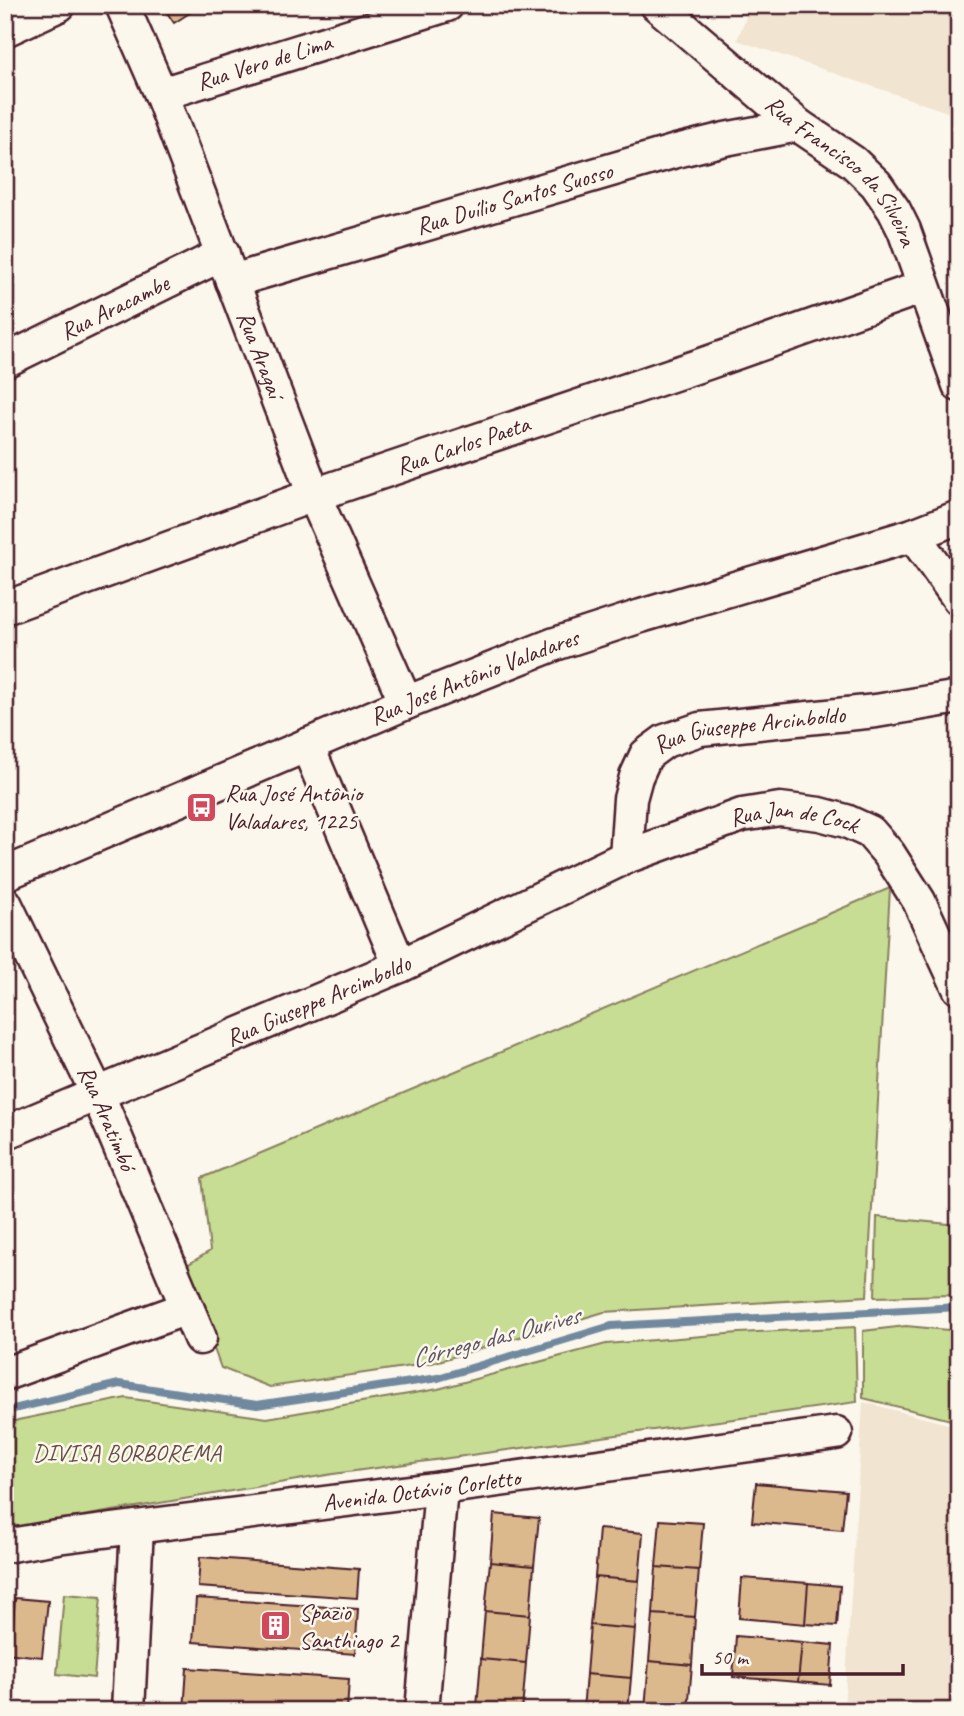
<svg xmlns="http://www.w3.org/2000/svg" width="964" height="1716" font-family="Caveat,sans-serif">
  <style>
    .built { fill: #f1e4d0 }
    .green { fill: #c7dd93; stroke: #887e5f; stroke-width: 2 }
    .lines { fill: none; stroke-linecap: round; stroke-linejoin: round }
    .stream { stroke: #71899f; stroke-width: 8 }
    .building { fill: #dbb98d; stroke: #4a1f2b; stroke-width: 2 }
    .minor-casing { stroke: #4a1f2b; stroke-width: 37 }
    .minor { stroke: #fbf7ec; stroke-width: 32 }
    .labels { text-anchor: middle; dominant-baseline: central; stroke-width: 5; stroke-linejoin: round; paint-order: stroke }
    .street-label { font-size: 24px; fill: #4a1f2b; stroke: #fbf7ec }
    .poi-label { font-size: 24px; fill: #4a1f2b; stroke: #fbf7ec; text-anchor: start }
    .park-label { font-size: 24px; fill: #694e45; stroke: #fbf7ec }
    .water-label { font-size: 26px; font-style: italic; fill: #5e5465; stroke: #fbf7ec }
  </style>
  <rect width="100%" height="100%" fill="#fbf7ec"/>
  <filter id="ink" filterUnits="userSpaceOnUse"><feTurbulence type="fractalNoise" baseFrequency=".0143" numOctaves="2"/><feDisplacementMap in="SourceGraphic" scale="14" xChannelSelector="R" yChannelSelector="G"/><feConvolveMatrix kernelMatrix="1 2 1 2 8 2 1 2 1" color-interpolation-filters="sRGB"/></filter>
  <g filter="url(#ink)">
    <path class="built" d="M751,5h208v111l-222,-76z
      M863,1402l96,25v284h-115z"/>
    <path class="green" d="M890,888l-23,408 -263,16 -172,51 -162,24 -49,-19 -37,-101 26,-16 -8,-73z
      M877,1217l82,8v72l-7,-2 -77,2z
      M906,1326l53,5v91l-96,-24v-67z
      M855,1327l2,75 -524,72 -328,55v-103l13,-6 108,-22 141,20 171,-29 168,-45 133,-11z
      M64,1594l37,3 -7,81 -37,-4z"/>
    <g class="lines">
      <path class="stream" d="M5,1411l114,-27 138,21 181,-27 173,-52 348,-19"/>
    </g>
    <path class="building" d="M162,5h40l-28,18z
      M756,1483l90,8 -4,39 -90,-8z
      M494,1514l45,4 -5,48 -44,-4z
      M660,1520l43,3 -4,47 -43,-3z
      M599,1529l44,4 -4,48 -44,-4z
      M200,1557l159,12 -2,29 -159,-11z
      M490,1562l44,4 -4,49 -45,-4z
      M656,1567l43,3 -4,47 -42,-3z
      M595,1577l44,4 -4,48 -45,-4z
      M742,1578l66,5 -3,41 -66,-6z
      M808,1583l32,3 -3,40 -32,-2z
      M15,1598l33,3 -6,56 -37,-4v-31l8,1z
      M196,1598l162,11 -3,45 -162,-12z
      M485,1611l45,4 -4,48 -45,-4z
      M653,1614l42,3 -3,48 -43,-4z
      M590,1625l45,4 -4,49 -45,-4z
      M736,1636l66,6 -4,40 -65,-5z
      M802,1642l31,3 -3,40 -32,-3z
      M481,1659l45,4 -4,48 -45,-4z
      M649,1661l43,4 -4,46 -43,-2z
      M187,1668l162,11 -2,32h-163z
      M586,1674l45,4 -3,33h-45z"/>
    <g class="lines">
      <defs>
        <g id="minor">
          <path id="s1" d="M122,5l39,89 153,401 92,208"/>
          <path id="s2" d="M657,5l141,120 55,37 23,22 18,26 10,20 55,155"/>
          <path d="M5,30l54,-25"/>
          <path id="s3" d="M161,94l286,-89"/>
          <path id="s4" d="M232,281l444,-130 49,-12 73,-14"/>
          <path id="s5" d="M5,361l218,-107"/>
          <path d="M913,535l46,64"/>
          <path id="s6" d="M5,608l309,-113 393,-132 216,-76"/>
          <path d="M307,745l93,221"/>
          <path id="s7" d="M626,857l4,-58 6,-22 10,-22 19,-14 35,-12 176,-18 83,-14"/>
          <path id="s8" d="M5,874l401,-171 149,-59 86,-28 272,-81 46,-18"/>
          <path id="s9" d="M5,903l93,192 102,243"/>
          <path id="s10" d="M5,1133l395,-167 226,-109 116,-42 38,-6 40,5 26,7 24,11 19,22 30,47 40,87"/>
          <path d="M5,1374l182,-66"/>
          <path id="s11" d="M5,1546l52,-9 384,-49 395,-55"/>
          <path d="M128,1711l9,-184"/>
          <path d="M422,1711l19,-223"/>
        </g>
      </defs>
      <use href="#minor" class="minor-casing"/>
      <use href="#minor" class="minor"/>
    </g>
  </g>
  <defs>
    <symbol id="bus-square" viewBox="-11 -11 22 22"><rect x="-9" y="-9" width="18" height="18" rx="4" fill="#d1495b" stroke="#fbf7ec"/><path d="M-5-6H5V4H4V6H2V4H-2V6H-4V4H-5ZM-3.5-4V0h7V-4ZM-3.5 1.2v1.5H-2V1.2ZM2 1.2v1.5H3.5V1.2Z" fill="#fff"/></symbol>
    <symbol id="building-square" viewBox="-11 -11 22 22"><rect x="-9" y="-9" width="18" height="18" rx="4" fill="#d1495b" stroke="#fbf7ec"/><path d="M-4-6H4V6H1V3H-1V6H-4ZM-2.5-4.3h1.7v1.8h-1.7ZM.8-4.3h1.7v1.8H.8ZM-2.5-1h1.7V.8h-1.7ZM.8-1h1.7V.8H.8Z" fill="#fff"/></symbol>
  </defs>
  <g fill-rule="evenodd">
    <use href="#bus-square" x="184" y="790" width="35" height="35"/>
    <use href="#building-square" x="258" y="1608" width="35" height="35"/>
  </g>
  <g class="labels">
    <g class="street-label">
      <text stroke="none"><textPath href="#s3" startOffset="108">Rua Vero de Lima</textPath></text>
      <text stroke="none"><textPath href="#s2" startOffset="250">Rua Francisco da Silveira</textPath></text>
      <text stroke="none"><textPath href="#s4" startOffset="294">Rua Duílio Santos Suosso</textPath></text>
      <text stroke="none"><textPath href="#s5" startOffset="122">Rua Aracambe</textPath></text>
      <text stroke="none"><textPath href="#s1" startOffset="376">Rua Aragaí</textPath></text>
      <text stroke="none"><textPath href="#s6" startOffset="486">Rua Carlos Paeta</textPath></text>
      <text stroke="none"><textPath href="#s8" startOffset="509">Rua José Antônio Valadares</textPath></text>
      <text stroke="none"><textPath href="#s7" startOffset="214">Rua Giuseppe Arcinboldo</textPath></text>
      <text stroke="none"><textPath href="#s10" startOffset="856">Rua Jan de Cock</textPath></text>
      <text stroke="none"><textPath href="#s10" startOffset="340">Rua Giuseppe Arcimboldo</textPath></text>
      <text stroke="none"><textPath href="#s9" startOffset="238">Rua Aratimbó</textPath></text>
      <text stroke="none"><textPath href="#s11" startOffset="420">Avenida Octávio Corletto</textPath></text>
    </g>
    <g class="poi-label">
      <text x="225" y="793">Rua José Antônio<tspan x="225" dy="28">Valadares, 1225</tspan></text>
      <text x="299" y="1612">Spazio<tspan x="299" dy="28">Santhiago 2</tspan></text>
    </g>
    <g class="park-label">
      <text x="127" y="1453">DIVISA BORBOREMA</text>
    </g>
    <g class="water-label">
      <text transform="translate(495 1337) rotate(-15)">Córrego das Ourives</text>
    </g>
  </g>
  <rect width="964" height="1716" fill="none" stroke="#fbf7ec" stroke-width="28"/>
  <rect x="14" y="14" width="936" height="1688" fill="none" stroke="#4a1f2b" stroke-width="2.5" filter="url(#ink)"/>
  <path d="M702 1664v10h201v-10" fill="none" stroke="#4a1f2b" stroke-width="3.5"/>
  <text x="712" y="1664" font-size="21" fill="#4a1f2b" stroke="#fbf7ec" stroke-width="5" paint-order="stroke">50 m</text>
</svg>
